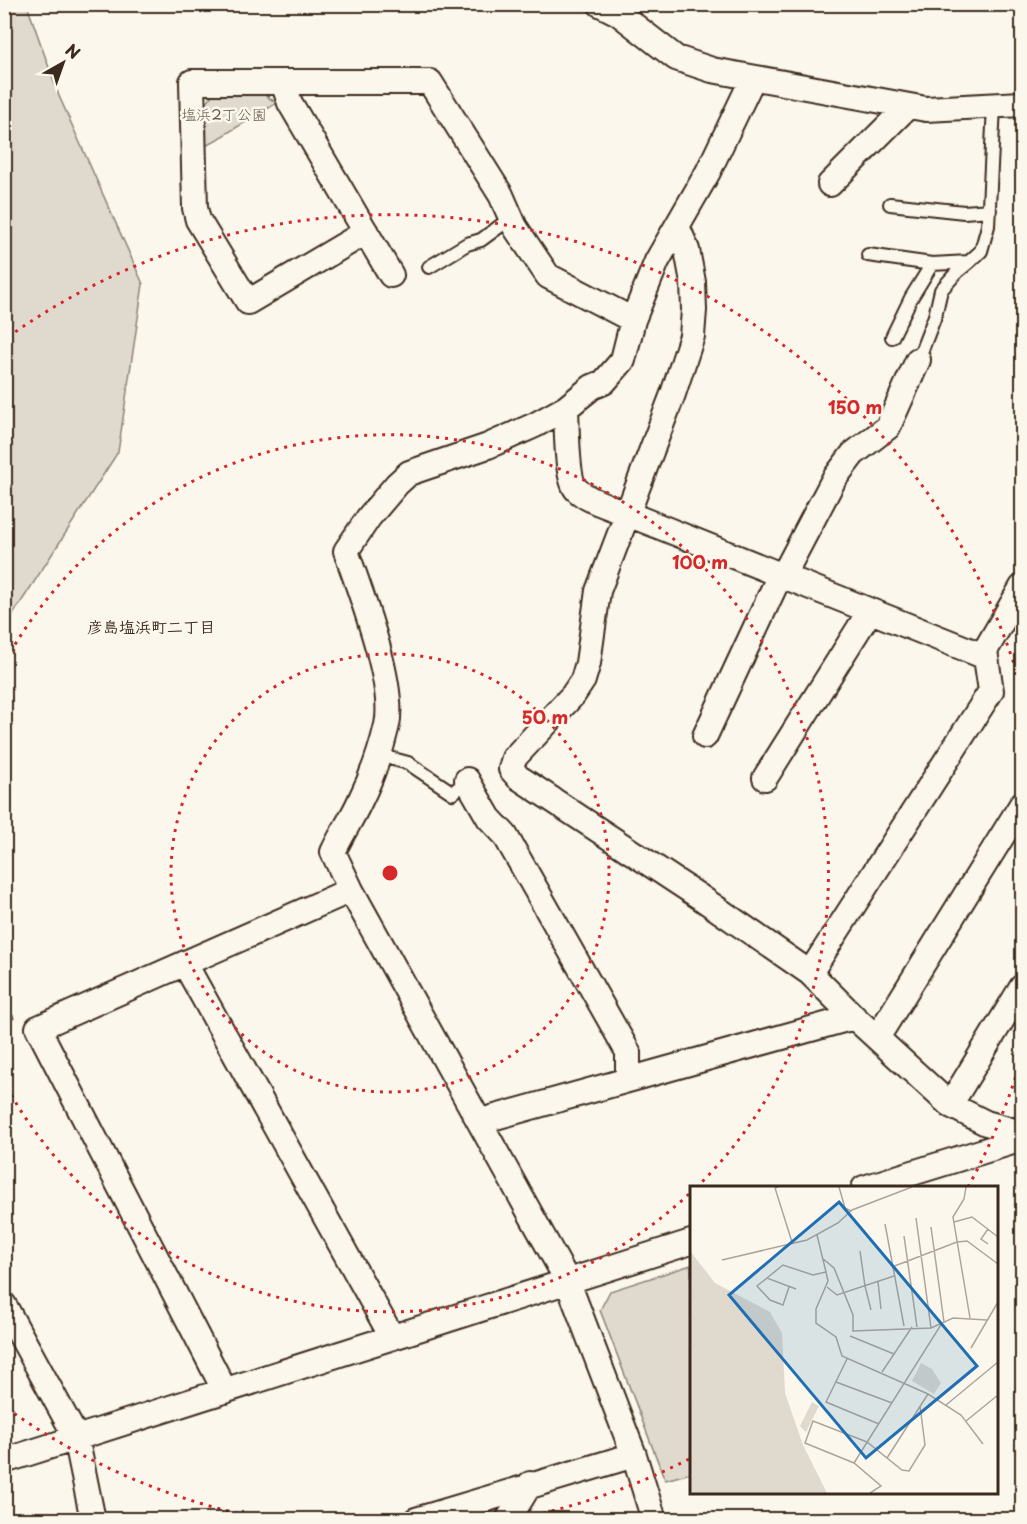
<svg xmlns="http://www.w3.org/2000/svg" width="1027" height="1524" font-family="'Playpen Sans','Klee One',sans-serif">
  <style>
    .green { fill: #dfd9ce; stroke: #8d8276; stroke-width: 1.5 }
    .lines { fill: none; stroke-linecap: round; stroke-linejoin: round }
    .service-casing { stroke: #3b2a1e; stroke-width: 16 }
    .minor-casing { stroke: #3b2a1e; stroke-width: 28 }
    .path { stroke: #3b2a1e; stroke-width: 4; stroke-dasharray: 4.5 4.5; stroke-linecap: butt }
    .service { stroke: #fbf7ec; stroke-width: 12 }
    .minor { stroke: #fbf7ec; stroke-width: 24 }
    .ring { fill: none; stroke: #d62828; stroke-width: 3; stroke-dasharray: 3 6 }
    .labels { text-anchor: middle; dominant-baseline: central; stroke-width: 5; stroke-linejoin: round; paint-order: stroke }
    .park-label { font-size: 15px; fill: #64564a; stroke: #fbf7ec }
    .neighbourhood-label { font-size: 16px; font-weight: bold; fill: #3b2a1e; stroke: #fbf7ec }
    .inset-road { fill: none; stroke: #aea59a; stroke-width: 1.5 }
    .view { fill: #1f6fb2; fill-opacity: 0.15; stroke: #1f6fb2; stroke-width: 3 }
    .inset-edge { fill: none; stroke: #3b2a1e; stroke-width: 3 }
    .centre { fill: #d62828; stroke: #fbf7ec; stroke-width: 3 }
    .ring-label { font-size: 18px; text-anchor: middle; font-weight: bold; fill: #d62828; stroke: #fbf7ec; stroke-width: 5; stroke-linejoin: round; paint-order: stroke }
  </style>
  <rect width="100%" height="100%" fill="#fbf7ec"/>
  <filter id="ink" filterUnits="userSpaceOnUse"><feTurbulence type="fractalNoise" baseFrequency=".0167" numOctaves="2"/><feDisplacementMap in="SourceGraphic" scale="12" xChannelSelector="R" yChannelSelector="G"/><feConvolveMatrix kernelMatrix="1 2 1 2 8 2 1 2 1" color-interpolation-filters="sRGB"/></filter>
  <g filter="url(#ink)">
    <path class="green" d="M27,5l32,91 84,188 -25,168 -113,175 -1,-622z
      M213,94h50l14,9 -71,43 -2,-41z
      M691,1265v208l-26,7 -65,-170 10,-19z"/>
    <g class="lines">
      <defs>
        <path id="service" d="M890,204l74,8 26,-2
          M868,255l64,9 37,-2 12,-11 7,-25 6,-120
          M429,267l38,-23 14,-4 30,-22
          M892,337l19,-39 21,-34
          M918,360l17,-44 6,-26 17,-19 11,-9
          M378,755l30,8 45,30 14,-13"/>
        <path id="minor" d="M600,4l18,9 58,45 36,12 214,39 96,-5
          M283,82h147l71,113 14,32 33,49 85,44 24,-59 51,-89 45,-94
          M830,184l78,-78
          M677,226l10,24 6,32 1,28 -2,26 -19,58 -75,197 -10,72 -5,17 -10,15 -59,63 -3,11 7,8 182,120 110,76 44,44 96,88 36,18 36,10
          M366,232l-118,70 -50,-82 -3,-12 -3,-126h91l7,21 101,172
          M633,320l-10,40 -19,22 -12,5 -26,21 -31,17 -47,21 -79,27 -12,11 -28,33 -23,34c14,40 50,134 41,174 -6,26 -16,54 -28,78 -8,17 -18,32 -26,49l18,38 216,390 67,175 20,65
          M566,408c1,17 0,72 11,82 13,12 35,17 51,24l358,143
          M783,576l51,-97 19,-25 35,-27 30,-67
          M705,736l75,-161
          M765,778l105,-167
          M467,780l22,38 16,17 123,217v28
          M185,964l207,373
          M810,973l181,-282 -6,-40 37,-64
          M877,1038l145,-234
          M950,1105l72,-118
          M481,1121l373,-104
          M864,1188l158,-49
          M4,1305l72,132 17,83
          M225,1391l-187,-363 313,-138
          M4,1461l687,-219
          M416,1520l218,-65
          M508,1520l22,-36"/>
      </defs>
      <use href="#service" class="service-casing"/>
      <use href="#minor" class="minor-casing"/>
      <path class="path" d="M4,1020l10,-3"/>
      <use href="#service" class="service"/>
      <use href="#minor" class="minor"/>
    </g>
  </g>
  <g class="ring">
    <circle cx="390" cy="873" r="219"/>
    <path d="M689 1194A439 439 0 0 1 6 1086M6 660A439 439 0 1 1 698 1186"/>
    <path d="M1021 1060A658 658 0 0 1 968 1187M689 1459A658 658 0 0 1 516 1519M264 1519A658 658 0 0 1 8 1409M8 337A658 658 0 0 1 1021 686"/>
  </g>
  <g class="labels">
    <g class="park-label">
      <text x="224" y="113">塩浜2丁公園</text>
    </g>
    <g class="neighbourhood-label">
      <text x="151" y="626">彦島塩浜町二丁目</text>
    </g>
  </g>
  <g transform="translate(690 1186)">
    <rect width="308" height="308" fill="#fbf7ec"/>
    <path d="M0,65l25,32 55,29 12,21 3,60 18,52 24,48h-137zM231,177l11,6 9,14 -7,11 -22,-13zM122,216l7,4 -13,26 -6,-6z" fill="#dfd9ce"/>
    <path class="inset-road" d="M88,1l-3,1 17,54M149,1l6,21 6,3M276,1l-2,12 -11,18 17,101M226,32l15,110M264,36l18,-5 26,20M195,38l19,102M241,41l13,95M298,43l-7,10 7,5M214,50l13,91M267,56l10,-1 31,23M170,65l5,35M132,72l12,10 19,47v16l78,-3 11,-5M32,74l85,-20 31,-17 14,-13 60,-23M202,81l65,-25M136,86l2,9 -12,28v14l20,14 6,19 86,38 33,21 22,29M77,92l16,-13 30,10 13,-3 -9,-37M188,96l3,27M175,100l6,24M99,101l-6,18 -13,-5 -13,-14 10,-8 29,11M137,101l10,8 57,-19M160,150l44,18M281,162l27,-46M157,173l-21,43 53,22M192,186l30,-45M146,196l56,21M256,219l52,-43M276,235l32,-26M197,272l41,-64M164,277l88,-140 11,-5 34,2M180,307l11,-7 -27,-23 -49,-20 8,-22 54,21 35,28 7,1 16,-26 -5,-39"/>
    <path class="view" d="M149,16l138,164 -111,92 -137,-163z"/>
    <rect width="308" height="308" class="inset-edge"/>
  </g>
  <circle cx="390" cy="873" r="9" class="centre"/>
  <g class="ring-label">
    <text x="855" y="414">150 m</text>
    <text x="700" y="569">100 m</text>
    <text x="545" y="724">50 m</text>
  </g>
  <rect width="1027" height="1524" fill="none" stroke="#fbf7ec" stroke-width="24"/>
  <rect x="12" y="12" width="1003" height="1500" fill="none" stroke="#3b2a1e" stroke-width="2" filter="url(#ink)"/>
  <g transform="translate(63 63) rotate(40)" stroke="#fbf7ec" stroke-width="4.5" paint-order="stroke">
  <path d="M0-4.5L10 22L0 15L-10 22Z" fill="#3b2a1e"/>
  <text y="-9" font-size="16" font-weight="bold" text-anchor="middle" fill="#3b2a1e">N</text>
  </g>
</svg>
